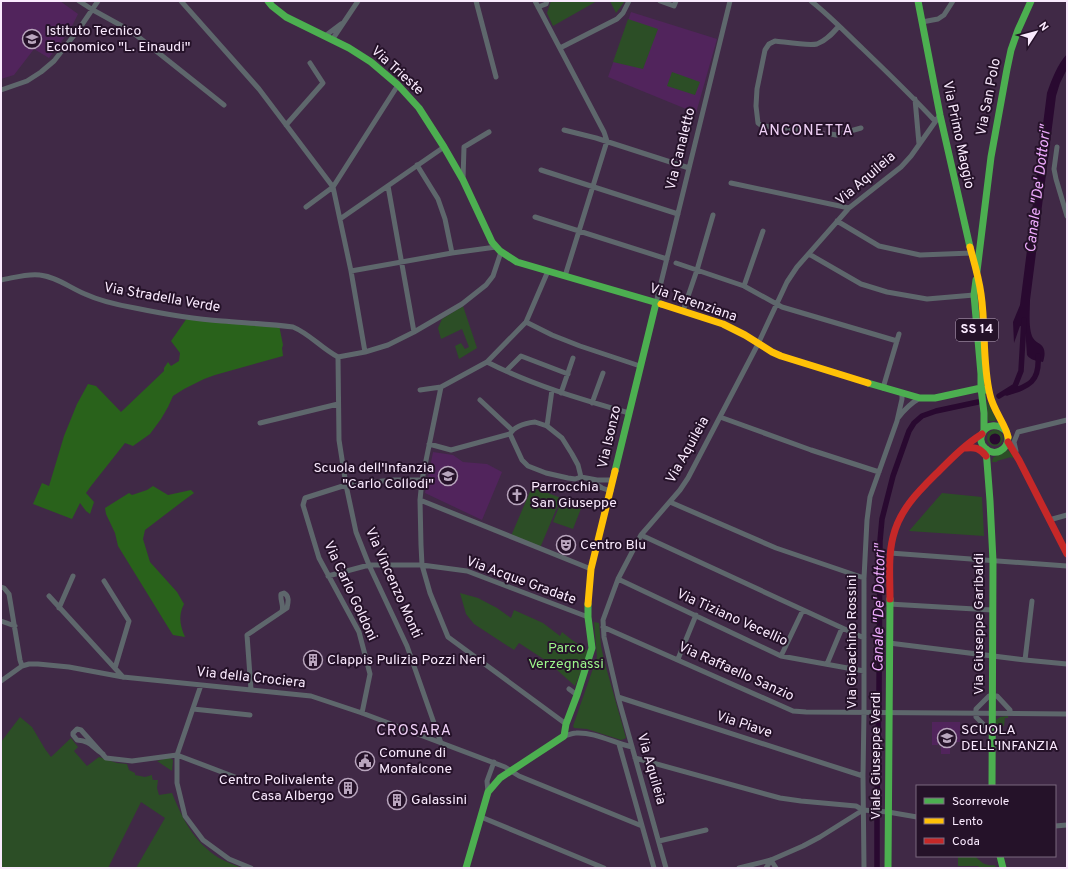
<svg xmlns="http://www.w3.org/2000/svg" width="1068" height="869" font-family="Overpass,sans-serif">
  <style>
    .built { fill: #51245c }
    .green { fill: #2c4e26 }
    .forest { fill: #29621b }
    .water { fill: #290930 }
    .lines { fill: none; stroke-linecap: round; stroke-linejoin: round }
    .canal { stroke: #290930; stroke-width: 5.5 }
    .street-tunnel { stroke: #5c4662; stroke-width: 5; stroke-dasharray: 5 2.5; stroke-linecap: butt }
    .street { stroke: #5e676c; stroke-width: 5 }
    .fast { stroke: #4caf50; stroke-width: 7 }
    .slow { stroke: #ffc107; stroke-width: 7 }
    .jam { stroke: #c62828; stroke-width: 7 }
    .labels { text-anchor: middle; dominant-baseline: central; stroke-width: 4; stroke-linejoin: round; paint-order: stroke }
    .shield { fill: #251229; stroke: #baa9be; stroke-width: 1 }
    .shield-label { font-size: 13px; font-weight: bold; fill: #faeafe }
    .poi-label { font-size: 14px; fill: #faeafe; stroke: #251229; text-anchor: start }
    .street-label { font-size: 14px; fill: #faeafe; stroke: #251229 }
    .park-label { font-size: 14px; fill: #9cf68a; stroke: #251229 }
    .neighbourhood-label { font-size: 15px; letter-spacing: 1px; fill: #f0d1f7; stroke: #251229 }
    .water-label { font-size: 15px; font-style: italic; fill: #efabfe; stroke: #251229 }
  </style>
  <rect width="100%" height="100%" fill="#402946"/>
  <path class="built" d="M1,1h59l18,13 -8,16 -21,28 -15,-9 -20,26 -13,4z
    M631,12l86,27 -21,74 -88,-36z
    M433,452l20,3 10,7 24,2 15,8 -20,48 -57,-27z
    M932,722h28v20h-6l-1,-5 -3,2v15h-9v-19h-1v2h-2v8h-6z"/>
  <path class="green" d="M551,1h46l-44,25 -6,-13z
    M610,1h15l-9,12z
    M628,19l30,10 -15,40 -30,-7z
    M672,72l28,10 -5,13 -28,-9z
    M463,306l14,42 -18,11 -4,-13 6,-3 4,6 4,-2 -7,-18 -21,10 -3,-11 4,-9z
    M987,401l9,18 -1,2h-5l-2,-1z
    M987 438a8 8 0 1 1 16 0a8 8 0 1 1-16 0Z
    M1008,450l6,7 -2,1 -1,-1 -14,4v1h-5l1,-4 1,-1z
    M532,487l29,11 -21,50 -29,-12z
    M942,493l40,4 2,39 -75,-5z
    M562,499l20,7 -9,23 -20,-7z
    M460,593l18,5 19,10 14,10 3,-8 29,13 17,13 2,-4 10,8 15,10 -2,11 -10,25 -27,-24 -29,-19 -5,7 -40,-26 -8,-10z
    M594,622l5,1 2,23 3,14 22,78 -2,1 -3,1 -34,-11 -13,-1 -1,-2 24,-69z
    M1008,716v2h-3l-1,8h-8v-6l4,-3z
    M20,717l12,10 13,22 6,8 20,-19 7,9 -4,4 13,15 12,-9 18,6 10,1 2,6 6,3v2l10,2 7,-2v2l1,3h5l-1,8 2,7 13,-2c11,27 22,49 47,65 7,4 16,7 23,10h-106l29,-50 -24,-16 -33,66h-107v-126z
    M168,758h2l3,2 -1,11 -15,-10z
    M958,856h17c7,7 10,10 20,9l1,3h-16l-2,-2h-20z"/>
  <path class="forest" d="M187,318l92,7 4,20 -1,3 1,8 -68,19 -11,4 -20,10 -11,7 -5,11 -7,12 -11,15 -17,12 -8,-3 -34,43 -5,7 8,9 -4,12 -4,-3 -6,-8 -8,16 -39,-15 9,-21 7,3 15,-50 13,-32 11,-20 8,2 25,26 43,-41v-3l4,-6 3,4 8,-5 1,-8 -9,-12z
    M153,486l15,9 23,-5 3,3 -11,8 -38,29 -2,9 7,23 27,30 7,12c-6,12 -4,21 1,33l-12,-2 -2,-3 -53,-86 -3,-13 -9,-19 -1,-6 24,-15 3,2 15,-5z"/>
  <path class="water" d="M1067,54v15l-7,14 -4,13 -26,204c0,10 -2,29 3,38 2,3 4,4 7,6 6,4 5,12 3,18 -6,-1 -13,-2 -16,-7l-2,-28 -5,-1 -6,17 -1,-21 7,-17 27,-212c5,-14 10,-28 20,-39z
    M989.5 439a5.5 5.5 0 1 1 11 0a5.5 5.5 0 1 1-11 0Z"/>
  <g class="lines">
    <path class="canal" d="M1007,393c22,-7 33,-11 31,-37
      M999,396l16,-10 6,-15 3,-51
      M877,868v-63l2,-112 1,-152 2,-22 11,-43 16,-45 5,-8 8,-7 14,-5 42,-9"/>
    <path class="street-tunnel" d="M773,127l13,1
      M820,133l11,1"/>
    <path class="street" d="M79,1l14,9 38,21 93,74
      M181,1l78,88 74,98 18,84 14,81
      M476,1l20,76
      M535,1l69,131 3,9 -42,135
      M660,1l14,5 2,-5
      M811,1c19,15 35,32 52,48 25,24 49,47 72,72
      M538,7l8,-3 1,-3
      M922,22l16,-3 6,-4 9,-14
      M325,36l16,-12
      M332,40l26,-39
      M560,48l57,-29 6,-6 6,-12
      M1,90l26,-9 14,-9 13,-11 25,-32 19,-28
      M915,99l4,45
      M286,125l37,-42 -13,-20
      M773,127l-11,-1 -4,-3 -2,-17 1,-17 8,-39 4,-6 6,-3c10,1 33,5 42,3 9,-3 16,-11 22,-18
      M786,128l34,5
      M564,130l32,8 93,30
      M831,134l5,1 25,-7
      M1057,147l-3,22 2,10 11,37
      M417,165l21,34 7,20 7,34
      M541,170l137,44
      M463,179l1,-32 25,-15
      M731,183l118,25
      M388,186l26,146
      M306,207l27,-20 65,-102
      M535,217l132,42
      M340,219l104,-72
      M837,221l42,25 41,9 52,-2
      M809,254l52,30 26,8 40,7 47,-4
      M676,263l68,23 38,21 115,34
      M351,271l101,-18 44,-6
      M1,280c12,-2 27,-7 39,-5 17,2 30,13 45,19 15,7 33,11 50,14 29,6 58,11 87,13 24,2 47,3 71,6 17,7 28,21 45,30
      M744,286l19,-55
      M656,303l74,-302
      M683,311l14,-41 16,-55
      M526,322l26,13 28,11 60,20
      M338,357l1,83 7,45 10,47 13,33 38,81 34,97
      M338,357l27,-5 23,-7 26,-13 48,-28 24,-19 7,-9 8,-24
      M487,362c45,23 93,37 142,51
      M506,371l15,-15 47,18
      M441,387l-19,93 -2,20 1,45 1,20 8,28 18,44 118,87
      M883,388l16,-54
      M420,390l21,-3 46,-25 39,-40 22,-51
      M561,393l12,-35
      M480,400l32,30
      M592,403l11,-30
      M720,417l91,33 68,22
      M898,418c6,-8 13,-15 22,-20
      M535,422l12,4 15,12 10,16 6,11 3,12 -6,2 -7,-1 -22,-5 -18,-7 -6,-6 -12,-26c5,-9 16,-11 25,-12z
      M260,423l78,-19
      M547,426l5,-36
      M429,444l22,6 59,-16
      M1016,451l-2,-9 4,-10 49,-12
      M581,477l16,3h16
      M589,480l13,8 9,3
      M420,500l171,69
      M670,502l106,46 88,30
      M1049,520l18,-5
      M641,535l223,103
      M890,553l177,13
      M328,576l41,-11h53l45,6 121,46
      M618,579l163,77 83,15
      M104,581l25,40 -14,47
      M1,587l3,1 5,6 11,66 2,6
      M49,596l74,81
      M889,604l103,6
      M59,608l14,-32
      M1,621l14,5
      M603,627l190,84 13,1 261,2
      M889,643l136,17 42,4
      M781,656l22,-46
      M678,659l18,-44
      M1025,660l7,-59
      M827,664l15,-36
      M1,681l21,-15 7,-2h9l31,3 54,10 188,19 51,17 143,54 14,9 123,50
      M201,685l-24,70v28l8,33 18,24 26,19 22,9
      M569,689l8,6
      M251,690l-4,-55 40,-27c1,-5 3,-12 -3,-15l-3,1c-1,7 3,11 1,17
      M618,697l245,79
      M193,709l57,6
      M362,713l8,-39 -11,-42 -40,-74 -16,-53 2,-7 41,-13 47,-5h29
      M992,729h-4l-12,-12v-8l13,-13h8l13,14v3
      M564,736c4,-1 8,-3 12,-3 19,-1 38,10 56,14
      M619,744l35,124
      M103,754c-12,-7 -11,-13 -26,-14l-4,-5v-2l4,-4 4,1 25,28 26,3 45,-6 58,22
      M635,758l145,40 21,3 55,5 7,4
      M488,792l-1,-11 7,-19
      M481,817l123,51
      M1055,826l12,-1
      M659,841l47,-11
      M771,860l5,8
      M666,868l-26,-93 -22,-78 -14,-60 -1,-17 15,-41 23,-44 39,-45 8,-12 70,-134 29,-62 10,-15 52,-59 52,-41 10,-11 29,-41
      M739,868l32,-8 32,-14 17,-9 43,-27 25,2 29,5
      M766,868l5,-8
      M864,868l-1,-92 1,-64v-134l3,-58 3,-23 27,-76 5,-22v-6"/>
    <path class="fast" d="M268,1l4,5 14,11 63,31 22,14 27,23 21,23 25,39 19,33 29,62 8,9 17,11 144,42
      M918,1l22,114 30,132
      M977,271l14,-114 16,-88 4,-19 7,-20 13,-29
      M976,280l-2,15 7,79v14l3,25v17
      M868,383l52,15h15l46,-10 4,2
      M1006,431c-7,-7 -19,-8 -24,3 -5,11 8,22 18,17 6,-3 8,-8 8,-14
      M986,449l4,52 3,60 -1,225
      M615,471l41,-168
      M1000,856l3,12
      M466,868l22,-76 12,-14 64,-42 2,-12 11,-29 15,-47 -4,-31v-13
      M888,868l2,-269"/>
    <path class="slow" d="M970,247c4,15 9,31 11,47 5,34 1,68 9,101 3,15 16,30 18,42
      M661,304l62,20 22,11 27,17 9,4 87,27
      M588,604l3,-35 24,-98"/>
    <path class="jam" d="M1008,442l11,18 48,94
      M966,448c9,-1 14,0 20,8
      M890,599c0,-21 -2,-42 3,-62 7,-29 27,-47 47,-67 13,-13 26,-26 42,-36"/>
  </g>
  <defs>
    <symbol id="school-ring" viewBox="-11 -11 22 22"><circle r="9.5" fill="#251229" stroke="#b9a6be" stroke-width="1.5"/><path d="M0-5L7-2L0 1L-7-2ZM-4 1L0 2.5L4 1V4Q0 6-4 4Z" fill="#b9a6be"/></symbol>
    <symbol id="church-ring" viewBox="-11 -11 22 22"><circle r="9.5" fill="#251229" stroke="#b9a6be" stroke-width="1.5"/><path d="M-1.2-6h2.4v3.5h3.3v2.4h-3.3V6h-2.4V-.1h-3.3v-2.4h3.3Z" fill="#b9a6be"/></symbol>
    <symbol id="theatre-ring" viewBox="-11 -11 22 22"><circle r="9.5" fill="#251229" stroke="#b9a6be" stroke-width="1.5"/><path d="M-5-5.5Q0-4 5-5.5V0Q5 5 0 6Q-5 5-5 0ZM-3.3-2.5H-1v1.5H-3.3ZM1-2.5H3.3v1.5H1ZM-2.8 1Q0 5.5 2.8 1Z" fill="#b9a6be"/></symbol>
    <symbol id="building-ring" viewBox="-11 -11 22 22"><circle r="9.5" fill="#251229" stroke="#b9a6be" stroke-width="1.5"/><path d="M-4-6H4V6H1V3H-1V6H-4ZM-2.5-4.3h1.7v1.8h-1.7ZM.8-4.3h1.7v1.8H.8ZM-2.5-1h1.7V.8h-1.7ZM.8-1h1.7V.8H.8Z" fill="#b9a6be"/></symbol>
    <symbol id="civic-ring" viewBox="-11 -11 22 22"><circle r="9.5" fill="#251229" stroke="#b9a6be" stroke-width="1.5"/><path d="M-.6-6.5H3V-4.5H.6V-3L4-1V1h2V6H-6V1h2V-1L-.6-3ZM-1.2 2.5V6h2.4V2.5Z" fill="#b9a6be"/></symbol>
  </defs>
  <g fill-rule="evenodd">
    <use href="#school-ring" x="21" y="28" width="22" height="22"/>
    <use href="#school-ring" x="437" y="465" width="22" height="22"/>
    <use href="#church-ring" x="506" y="484" width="22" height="22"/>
    <use href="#theatre-ring" x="555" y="534" width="22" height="22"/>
    <use href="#building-ring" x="302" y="649" width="22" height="22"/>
    <use href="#school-ring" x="936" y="727" width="22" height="22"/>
    <use href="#civic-ring" x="354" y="750" width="22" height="22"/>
    <use href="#building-ring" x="337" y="777" width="22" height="22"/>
    <use href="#building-ring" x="386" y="789" width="22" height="22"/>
  </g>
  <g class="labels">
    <rect class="shield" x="956" y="319" width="42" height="22" rx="3"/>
    <g class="shield-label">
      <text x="977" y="330">SS 14</text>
    </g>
    <g class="poi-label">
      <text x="46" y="31">Istituto Tecnico<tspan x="46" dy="16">Economico "L. Einaudi"</tspan></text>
      <text x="434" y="468" text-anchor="end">Scuola dell'Infanzia<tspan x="434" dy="16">"Carlo Collodi"</tspan></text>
      <text x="531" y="487">Parrocchia<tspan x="531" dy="16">San Giuseppe</tspan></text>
      <text x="580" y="545">Centro Blu</text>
      <text x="327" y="660">Clappis Pulizia Pozzi Neri</text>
      <text x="961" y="730">SCUOLA<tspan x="961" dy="16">DELL'INFANZIA</tspan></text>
      <text x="379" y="753">Comune di<tspan x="379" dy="16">Monfalcone</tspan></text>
      <text x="334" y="780" text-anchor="end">Centro Polivalente<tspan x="334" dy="16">Casa Albergo</tspan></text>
      <text x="411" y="800">Galassini</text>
    </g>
    <g class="street-label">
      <text transform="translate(397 71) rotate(42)">Via Trieste</text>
      <text transform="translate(989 97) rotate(-79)">Via San Polo</text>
      <text transform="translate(958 135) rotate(78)">Via Primo Maggio</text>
      <text transform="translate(681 149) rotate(-76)">Via Canaletto</text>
      <text transform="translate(866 179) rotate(-41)">Via Aquileia</text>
      <text transform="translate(162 298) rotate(10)">Via Stradella Verde</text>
      <text transform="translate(693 303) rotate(19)">Via Terenziana</text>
      <text transform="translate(610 437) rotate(-77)">Via Isonzo</text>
      <text transform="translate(688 450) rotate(-61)">Via Aquileia</text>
      <text transform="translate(521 581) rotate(20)">Via Acque Gradate</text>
      <text transform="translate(393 583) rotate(66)">Via Vincenzo Monti</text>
      <text transform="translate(350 591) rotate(65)">Via Carlo Goldoni</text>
      <text transform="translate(732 618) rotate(24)">Via Tiziano Vecellio</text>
      <text transform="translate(979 624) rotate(-90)">Via Giuseppe Garibaldi</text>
      <text transform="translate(852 642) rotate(-90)">Via Gioachino Rossini</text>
      <text transform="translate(736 672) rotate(24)">Via Raffaello Sanzio</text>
      <text transform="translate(251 678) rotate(6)">Via della Crociera</text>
      <text transform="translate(744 725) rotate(18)">Via Piave</text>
      <text transform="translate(876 756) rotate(-90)">Viale Giuseppe Verdi</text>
      <text transform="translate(651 769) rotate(74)">Via Aquileia</text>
    </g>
    <g class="park-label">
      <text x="566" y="648">Parco<tspan x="566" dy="16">Verzegnassi</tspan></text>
    </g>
    <g class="neighbourhood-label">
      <text x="806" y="131">ANCONETTA</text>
      <text x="414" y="731">CROSARA</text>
    </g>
    <g class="water-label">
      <text transform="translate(1039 189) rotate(-83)">Canale "De' Dottori"</text>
      <text transform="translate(880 608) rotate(-89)">Canale "De' Dottori"</text>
    </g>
  </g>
  <rect width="1068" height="869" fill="none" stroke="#faeafe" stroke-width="4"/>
  <rect x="916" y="785" width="140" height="72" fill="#251229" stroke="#7a687e"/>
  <rect x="924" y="798" width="20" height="6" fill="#4caf50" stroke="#7a687e"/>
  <text x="952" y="805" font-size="12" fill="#faeafe">Scorrevole</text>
  <rect x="924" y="818" width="20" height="6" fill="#ffc107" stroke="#7a687e"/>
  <text x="952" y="825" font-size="12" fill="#faeafe">Lento</text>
  <rect x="924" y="838" width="20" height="6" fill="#c62828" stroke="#7a687e"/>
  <text x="952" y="845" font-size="12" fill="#faeafe">Coda</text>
  <g transform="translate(1036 32) rotate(54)" stroke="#251229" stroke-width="3" paint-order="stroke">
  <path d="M0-3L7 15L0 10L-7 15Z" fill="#faeafe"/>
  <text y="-6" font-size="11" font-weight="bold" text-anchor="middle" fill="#faeafe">N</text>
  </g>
</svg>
